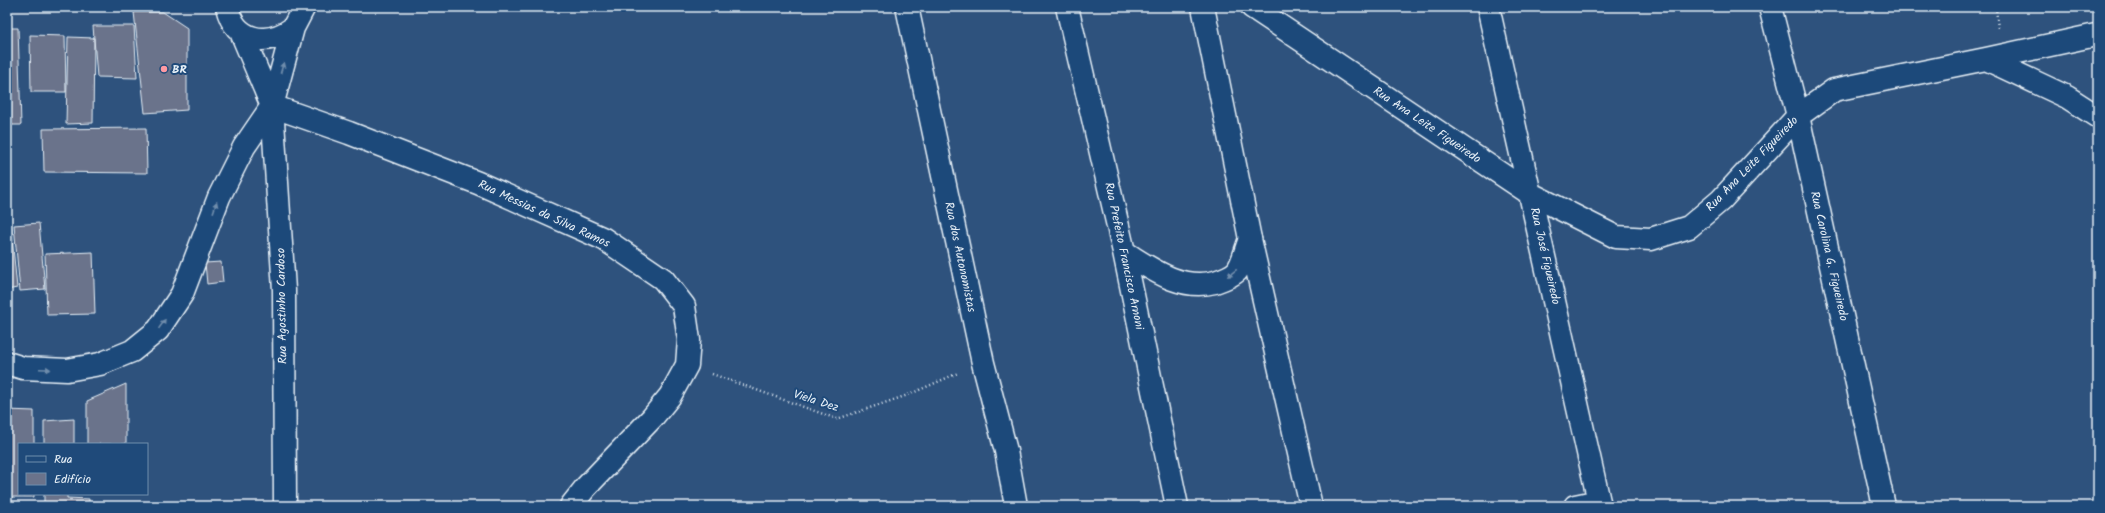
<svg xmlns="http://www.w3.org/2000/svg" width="2105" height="513" font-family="Kalam,sans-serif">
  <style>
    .building { fill: #6b738b; stroke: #e8f1f8 }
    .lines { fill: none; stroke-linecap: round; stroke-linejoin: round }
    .minor-casing { stroke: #e8f1f8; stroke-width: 25 }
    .major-casing { stroke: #e8f1f8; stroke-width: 25 }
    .path { stroke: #e8f1f8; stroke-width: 2.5; stroke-dasharray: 1 3; stroke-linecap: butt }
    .minor { stroke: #1f4a7a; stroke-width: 22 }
    .major { stroke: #1f4a7a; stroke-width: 22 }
    .oneway { fill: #6f8dac }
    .poi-dot { fill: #ff9aa2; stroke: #1f4a7a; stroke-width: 1.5 }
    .labels { text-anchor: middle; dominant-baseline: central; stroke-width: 4; stroke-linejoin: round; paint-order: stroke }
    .poi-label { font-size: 12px; font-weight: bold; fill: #e8f1f8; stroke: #1f4a7a; text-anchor: start }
    .street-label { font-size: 12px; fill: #e8f1f8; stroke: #1f4a7a }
  </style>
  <rect width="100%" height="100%" fill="#2e527d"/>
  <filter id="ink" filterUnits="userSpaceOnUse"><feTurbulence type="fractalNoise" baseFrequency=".025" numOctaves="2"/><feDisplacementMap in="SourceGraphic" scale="8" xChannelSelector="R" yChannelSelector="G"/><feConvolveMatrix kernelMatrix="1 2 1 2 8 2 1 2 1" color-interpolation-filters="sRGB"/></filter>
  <g filter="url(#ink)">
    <path class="building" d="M134,12h29l24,16v82l-42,3z
      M93,26h41l3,52 -40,-1z
      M7,28h11l3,97h-14z
      M30,35l35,1 1,56h-35z
      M68,37l26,1 -1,85 -27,1z
      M146,128l1,45 -103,-1 -1,-43z
      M39,223l6,66 -25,2 -6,-66z
      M11,227l6,61 -10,2v-62z
      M93,252l2,62 -48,1 -2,-61z
      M221,262l2,20 -16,2 -2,-21z
      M126,384v60h-39v-43z
      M7,410l27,1v33h-15v50h15v3h-27z
      M74,419v25h-30v-23z
      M44,494h23v4l22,1v7h-45z"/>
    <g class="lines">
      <defs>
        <path id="minor" d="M907,7l76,356 23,88 10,55
          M1203,7l47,232 61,267
          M1252,7l279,187 85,43 35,2 38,-12 32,-27 77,-84 36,-26 152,-31 110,-24
          M1488,7l112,499
          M1770,7l28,109 86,390
          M1986,59l81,38 31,20
          M285,506l-1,-216 -12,-184 77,27 129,50 126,56 59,40 21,27 5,34 -2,25 -17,31 -18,22 -66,69 -15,19
          M1575,506l24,-5"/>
        <path id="major" d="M227,7c8,35 40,40 66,21
          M1067,7l57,245 53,254
          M241,32l31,74
          M1124,252c28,17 56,39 91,30 6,-2 17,-6 22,-11 6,-8 9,-23 13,-32
          M7,363l16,5 44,2 33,-6 32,-13 26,-21 24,-36 37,-97 25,-50 28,-41 21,-78 11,-21"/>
      </defs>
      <use href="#minor" class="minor-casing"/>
      <use href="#major" class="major-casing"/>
      <path class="path" d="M1996,7l2,22
        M712,374l125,45 71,-24 50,-22"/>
      <use href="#minor" class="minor"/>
      <use href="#major" class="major"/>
    </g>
    <defs><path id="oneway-solid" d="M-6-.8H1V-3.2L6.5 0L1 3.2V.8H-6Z"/></defs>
    <g class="oneway">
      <use href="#oneway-solid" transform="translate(282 68) rotate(-74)"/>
      <use href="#oneway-solid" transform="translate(215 207) rotate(-71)"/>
      <use href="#oneway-solid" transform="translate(1232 273) rotate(142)"/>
      <use href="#oneway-solid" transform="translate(162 324) rotate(-55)"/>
      <use href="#oneway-solid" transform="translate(45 369) rotate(3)"/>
    </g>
  </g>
  <circle class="poi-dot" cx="164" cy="69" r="4"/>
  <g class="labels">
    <g class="poi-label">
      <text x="172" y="69">BR</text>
    </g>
    <g class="street-label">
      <text transform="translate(1427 125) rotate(34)">Rua Ana Leite Figueiredo</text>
      <text transform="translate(1752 164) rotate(-46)">Rua Ana Leite Figueiredo</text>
      <text transform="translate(544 214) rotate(25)">Rua Messias da Silva Ramos</text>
      <text transform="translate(1124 256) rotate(78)">Rua Prefeito Francisco Arnoni</text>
      <text transform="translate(1545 256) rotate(77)">Rua José Figueiredo</text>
      <text transform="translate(1829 256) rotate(77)">Rua Carolina G. Figueiredo</text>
      <text transform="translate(960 257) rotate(78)">Rua dos Autonomistas</text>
      <text transform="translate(282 306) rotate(-91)">Rua Agostinho Cardoso</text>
      <text transform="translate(816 401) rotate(18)">Viela Dez</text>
    </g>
  </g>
  <rect width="2105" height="513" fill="none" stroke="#1f4a7a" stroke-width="24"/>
  <rect x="12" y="12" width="2081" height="489" fill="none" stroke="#e8f1f8" stroke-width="1.5" filter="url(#ink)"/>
  <rect x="18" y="443" width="130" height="52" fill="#1f4a7a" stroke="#6f8dac"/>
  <rect x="26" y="456" width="20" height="6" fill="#1f4a7a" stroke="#6f8dac"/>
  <text x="54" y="463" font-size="12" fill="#e8f1f8">Rua</text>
  <rect x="26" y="473" width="20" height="12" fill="#6b738b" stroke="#6f8dac"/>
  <text x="54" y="483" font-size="12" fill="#e8f1f8">Edifício</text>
</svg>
